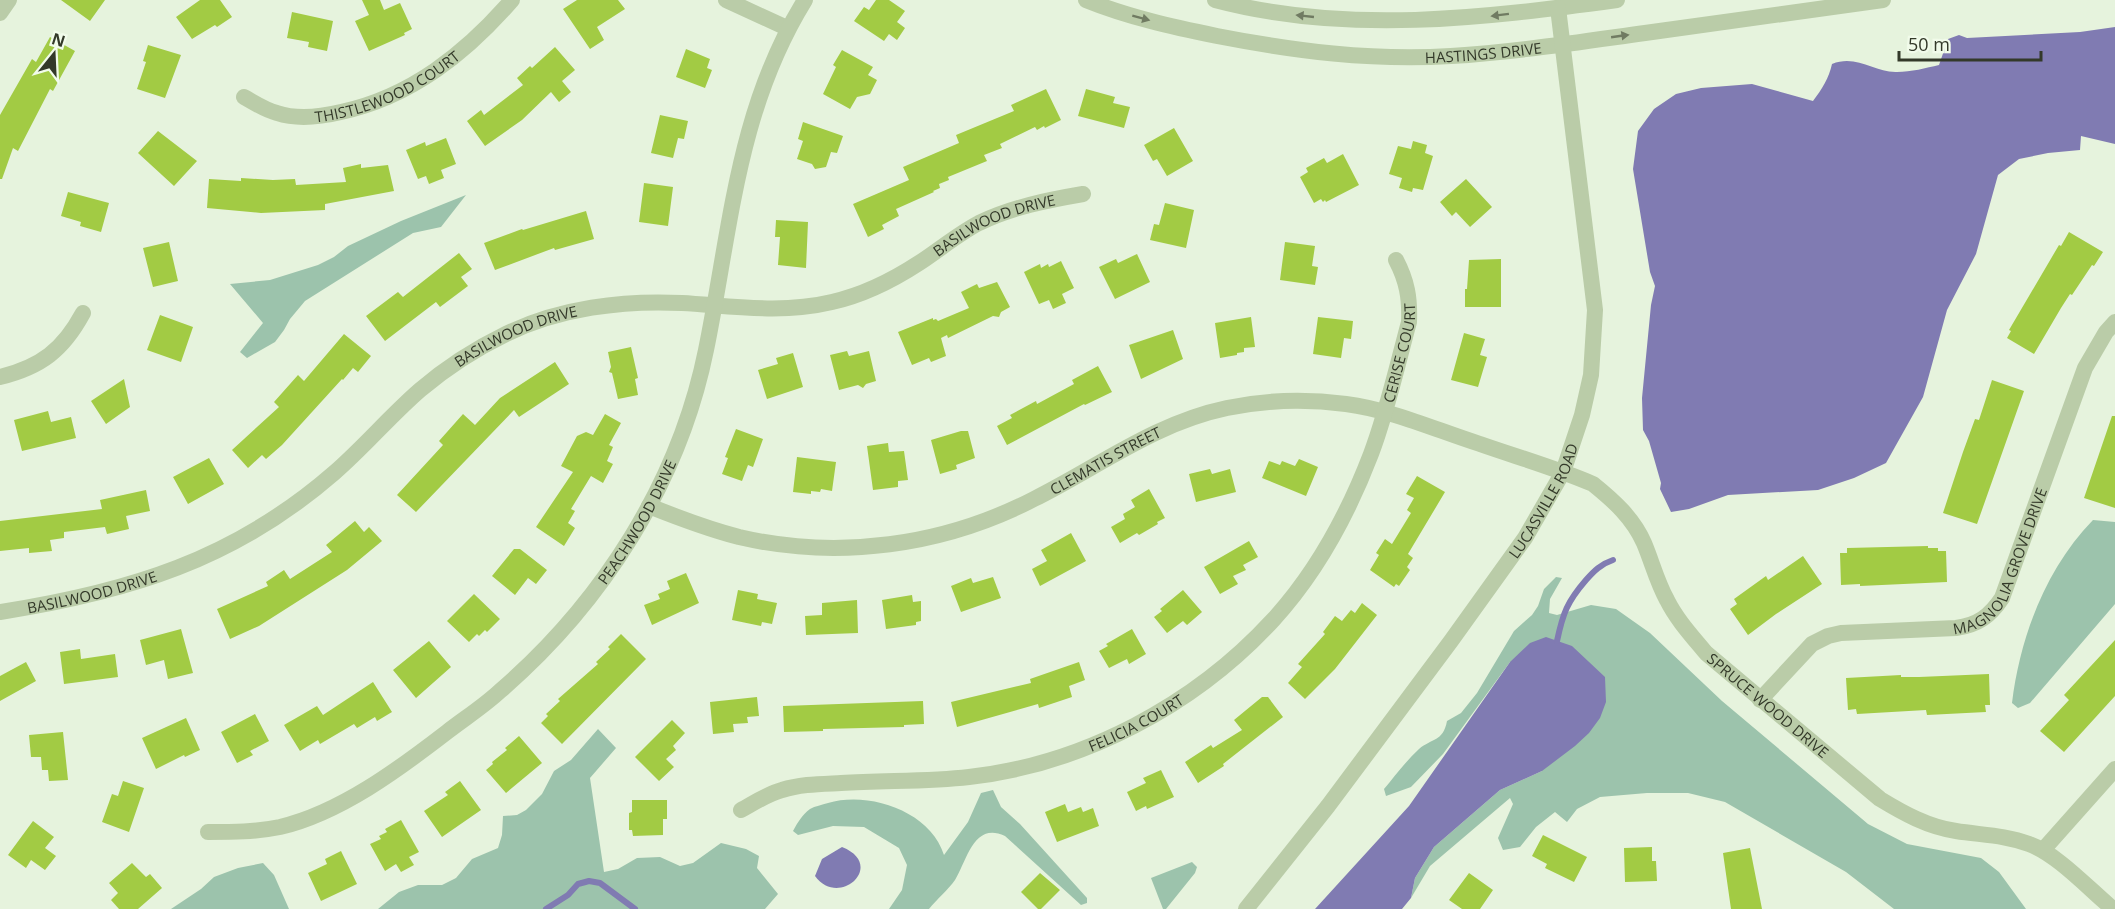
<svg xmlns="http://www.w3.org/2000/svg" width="2115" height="909" font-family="'Open Sans',sans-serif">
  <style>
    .green { fill: #9cc3ac }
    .water { fill: #807bb2 }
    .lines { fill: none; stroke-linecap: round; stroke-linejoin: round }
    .stream { stroke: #807bb2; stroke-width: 6 }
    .building { fill: #a2cb44 }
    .minor { stroke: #bacca8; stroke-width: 16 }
    .tertiary { stroke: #bacca8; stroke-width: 16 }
    .oneway { fill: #707b62 }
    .labels { text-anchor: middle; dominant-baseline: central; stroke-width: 6; stroke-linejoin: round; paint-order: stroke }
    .street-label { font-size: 15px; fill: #333929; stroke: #f1fbea }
  </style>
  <rect width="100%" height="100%" fill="#e6f3dd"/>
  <path class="green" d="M466,195l-25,32 -28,6 -108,68 -15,18 -6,11 -9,12 -28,16 -7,-6 23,-29 -33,-39 40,-4 48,-15 16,-8 14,-11 53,-25z
    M2093,520l22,2v82l-85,99 -12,5 -6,-5c8,-66 34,-135 81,-183z
    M1556,577l6,1 -12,21 -1,14 8,2 34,-10 25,4 34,24 72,68 146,123 39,20 74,14 18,14 27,37h-132l-48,-37 -121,-70 -37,-9h-41l-47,4 -23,12 -10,13 -12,-10 -19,15 -16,20 -17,3 -5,-12 15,-34 -3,-6 -80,68 -19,32 4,-20 19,-31 66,-57 42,-19 -32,-109 -67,92 -32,33 -25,9 -2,-7c11,-13 22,-28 35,-40 13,-11 24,-7 28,-28l14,-8 16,-20 37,-62 18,-16 6,-9 6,-17z
    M598,729l18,19 -26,30 14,94 14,-3 19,-11 23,-1 20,9 13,-3 28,-20 25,6 13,7 -2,12 21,26 -13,15h-387l21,-17 19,-7h24l14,-7 16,-19 26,-11 4,-13 1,-19 14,-1 9,-5 16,-16 12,-23 17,-11z
    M993,790l8,17 19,17 67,74v5l-6,2 -76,-69c-31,-15 -38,24 -50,44 -7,10 -18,19 -26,29h-40l13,-19 5,-25 -8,-17 -35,-21 -31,-1 -35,9 -5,-4c5,-9 9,-16 17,-22 5,-3 12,-4 18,-6 41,-12 102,8 116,52l24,-33 13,-29z
    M1192,862l5,5 -2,6 -29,36h-3l-12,-31z
    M263,863l11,12 15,34h-118l30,-20 13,-12 24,-9z"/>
  <path class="water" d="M2115,27v117l-34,-8 -1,14 -32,3 -29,6 -21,16 -22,79 -29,56 -24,87 -37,66 -32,15 -36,12 -90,5 -39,14 -18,3 -11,-23 1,-6 -12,-42 -6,-11 -1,-32 9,-93 4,-19 -5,-14 -17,-103 5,-38 16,-22 22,-15 25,-6 51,-4 61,17c9,-12 16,-23 19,-37 25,-10 43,9 65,8 14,0 29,-4 42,-7l9,-26 11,-4 8,3 113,-6z
    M1546,637l26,9 33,31 1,25 -6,16 -11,15 -14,13 -33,25 -42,19 -66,57 -19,31 -4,20 -9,11h-87l94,-103 101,-144 20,-19z
    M842,847c45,18 -3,62 -27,29l7,-17z"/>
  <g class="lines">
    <path class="stream" d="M1557,641c6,-28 10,-39 29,-61 8,-9 15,-16 27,-20
      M546,909l22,-14 10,-11 11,-3 11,2 35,26"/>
  </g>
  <path class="building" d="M61,0h44l-15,21z
    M200,0h20l12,17 -15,10 -2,-2 -23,14 -16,-22z
    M362,0h18l4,10 16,-7 12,26 -8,4 1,2 -36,16 -14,-30 14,-6z
    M577,0h41l7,9 -28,18 7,13 -14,9 -27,-40z
    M876,0h13l16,11 -8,11 8,6 -8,12 -8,-6 -5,7 -30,-20 10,-14 5,3z
    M292,12l41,9 -6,30 -19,-4 1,-5 -22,-4z
    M50,37l25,14 -22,40 -3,-2 -32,62 -5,-3 -11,31h-2v-64l32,-56 4,3z
    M148,45l33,10 -16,43 -28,-9 9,-27 -3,-1z
    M555,47l20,23 -13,11 9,11 -12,10 -8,-10 -29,28 -37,26 -18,-25 14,-11 3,5 39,-30 -6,-7 13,-12 2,2z
    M686,49l24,10 -3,9 5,2 -7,18 -29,-11z
    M842,50l31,17 -5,8 9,5 -7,14 -13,3 -7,12 -27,-15 13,-27 -3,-2z
    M1046,89l15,31 -16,8 -1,-2 -7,4 -2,-3 -35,17 2,4 -18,7 3,6 -39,16 1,3 -10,4 1,4 -7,3 1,1 -38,17 3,7 -17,9 2,4 -16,8 -15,-33 56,-24 -6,-13 56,-24 -3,-8 58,-24 -3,-6z
    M1086,89l29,8 -2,6 17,4 -6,21 -46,-12z
    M660,115l28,6 -4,18 -6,-1 -5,20 -22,-5z
    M803,122l40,14 -6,17 -6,-1 -5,15 -11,2 -3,-5 -15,-5 6,-18 -5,-2z
    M1174,128l19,33 -26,15 -10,-17 -4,2 -9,-16z
    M158,131l39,30 -23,25 -36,-33z
    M446,138l10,26 -15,6 3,8 -15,6 -3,-8 -8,3 -12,-29 19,-8 1,4z
    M1413,141l14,4 -2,8 8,3 -10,34 -10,-2 -1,4 -13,-4 3,-10 -13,-4 9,-28 13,3z
    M1343,154l16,31 -33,17 -1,-2 -2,2 -2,-3 -7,4 -14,-26 8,-5 -2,-4 18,-10 3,5z
    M361,164v4l27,-3 6,26 -69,13v6l-64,3 -54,-5 2,-29 32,2v-3l32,2 22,-1 1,6 50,-3 -3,-14z
    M1466,179l26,28 -22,20 -14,-15 -4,4 -12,-14z
    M644,183l29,4 -5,39 -29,-4z
    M68,192l41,11 -8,29 -21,-6 1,-4 -20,-6z
    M1165,203l29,7 -8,38 -36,-8 4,-16 5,1z
    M586,211l8,28 -39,11 -1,-2 -59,22 -11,-27 38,-14 1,1z
    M776,220l32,2 -2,46 -28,-3 2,-28h-5z
    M2069,232l34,20 -9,14 -2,-1 -20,30 -2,-1 -9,14 -27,46 -27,-16 4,-7 -2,-1 50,-85 2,1z
    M169,242l9,39 -25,6 -10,-39z
    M1285,242l30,4 -3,20 6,1 -3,18 -35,-5z
    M459,253l13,16 -11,8 7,9 -28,21 -4,-5 -51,39 -19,-25 32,-24 5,5z
    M1137,254l13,28 -35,17 -16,-32 17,-8 2,4z
    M1501,259v48h-36v-18h2l2,-29z
    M1061,261l13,27 -12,6 4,9 -13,6 -4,-9 -10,4 -15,-32 16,-8 1,4 7,-4 1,3z
    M997,282l13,25 -9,5 -2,5 -6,-1 -45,22 -1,-3 -6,3 5,18 -15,6 -2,-4 -17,7 -14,-33 35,-14v2l3,-1 2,2 31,-13 -8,-16 16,-8 2,4z
    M160,315l33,12 -12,35 -34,-12z
    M1251,317l4,30 -11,1v4l-7,1v2l-17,3 -5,-35z
    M1318,317l35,4 -2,18 -7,-1 -3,20 -28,-4z
    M1173,330l10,29 -42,20 -12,-34z
    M1464,333l21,6 -5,16 7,2 -9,30 -27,-7z
    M344,334l27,22 -13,16 -5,-4 -10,12 -1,-1 -60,66 -16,14 -4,-4 -14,13 -16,-18 47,-43 -5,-5 24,-27 6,6z
    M631,347l7,31 -3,1 3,16 -20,4 -6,-26 -3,-1 2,-5 -3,-15z
    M847,351l2,5 20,-5 7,30 -10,3 -3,4 -5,-3 -19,5 -9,-35z
    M793,353l10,34 -36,12 -9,-29 20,-6 -2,-6z
    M555,362l14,22 -50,33 -5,-7 -98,102 -19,-17 46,-50 -4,-4 24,-27 12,11 25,-27z
    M1098,366l14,26 -27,13 -1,-1 -77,41 -10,-19 15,-8 -2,-3 26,-14 1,3 37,-20 -2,-4z
    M124,379l6,28 -24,17 -15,-23z
    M1992,380l32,11 -47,133 -34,-11 20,-61 12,-33 4,1z
    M48,411l3,11 20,-5 5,21 -54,13 -8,-31z
    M605,414l16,9 -12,22 4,2 -6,14 6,3 -10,19 -12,-7 -20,33 4,2 -7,12 7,5 -11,18 -28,-19 37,-55 -12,-6 16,-30 9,-4 7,3z
    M2112,416h3v92l-31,-10z
    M736,429l27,10 -10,28 -5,-2 -6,16 -20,-7 6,-16 -3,-1z
    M961,431h7l7,27 -19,7 1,4 -17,5 -9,-34z
    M888,443l1,9 15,-1 4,29 -10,1v6l-25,3 -6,-44z
    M797,457l39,5 -4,29 -11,-2 -1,3 -9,-1v3l-18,-2z
    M209,458l15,26 -36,20 -15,-27z
    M1299,459l19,8 -12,29 -44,-18 7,-17 11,4 2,-4 13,5z
    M1210,469l2,5 18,-5 6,23 -40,10 -7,-28z
    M1417,476l28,16 -37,62 5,4 -6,9 3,3 -11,16 -3,-2 -2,3 -24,-17 9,-15 -3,-2 9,-14 7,5 19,-31 -4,-3 7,-12 -8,-4z
    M1149,489l16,29 -8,4 1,2 -19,11 -2,-2 -17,10 -9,-16 14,-8 -2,-5 12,-7 -4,-7z
    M146,490l4,21 -24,5 3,13 -22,5 -2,-7 -41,5v6l-14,2 2,11 -23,2v-5l-29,3v-30l102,-12 -2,-9z
    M355,521l9,11 5,-5 13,14 -35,29 -88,56 -29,13 -13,-30 51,-23 -2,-4 18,-12 6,9 42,-27 -6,-7z
    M1071,533l15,28 -46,25 -8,-17 15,-8 -6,-11z
    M1249,541l9,16 -15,8 3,5 -13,6 5,8 -18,10 -16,-27z
    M1928,546v2h10v3h8l1,31 -87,4v-2l-19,1 -1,-32h7v-5z
    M514,549h6l27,21 -11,14 -8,-6 -13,17 -23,-19z
    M1803,556l19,28 -46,30 -28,21 -18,-26 7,-5 -3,-5 32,-23 2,4z
    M686,573l13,30 -47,22 -8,-20 16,-6 -2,-5 12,-5 -3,-8z
    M993,577l8,21 -40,14 -10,-26 20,-8 2,5z
    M738,590l20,4 -1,5 20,4 -5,21 -10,-2 -1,4 -29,-6z
    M1183,590l19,22 -15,13 -4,-4 -16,12 -13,-16 8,-6 -2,-2z
    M474,594l26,25 -13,13 -2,-2 -6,6 -2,-2 -8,8 -22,-21z
    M912,595l1,7 8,-1v20l-5,1v3l-30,4 -4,-29z
    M857,600l1,33 -52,2 -1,-19 17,-1v-12z
    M1362,603l15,12 -42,54 -30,30 -17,-16 14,-16 -4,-3 27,-30 -2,-2 12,-16 7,5 9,-11 4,3z
    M181,629l12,44 -25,6 -4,-19 -18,5 -6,-25z
    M1132,629l14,25 -17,10 -2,-5 -18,9 -10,-17 9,-5 -2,-2z
    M621,634l25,25 -84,85 -21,-21 7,-7 -2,-2 14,-13 -2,-2 40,-35 -2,-2 14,-13 -2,-2z
    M2115,640v56l-51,56 -24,-21 29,-31 -5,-5z
    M429,641l22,26 -35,31 -23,-28z
    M80,649l1,10 34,-5 3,23 -54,7 -4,-32z
    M26,662l10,19 -36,20v-25z
    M1079,662l6,18 -16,6 3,11 -33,11 -1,-4 -81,23 -6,-25 80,-19 -1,-4z
    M1989,674l1,31h-5l1,7 -59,3 -1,-5 -69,4 -1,-5 -8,1 -2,-32 55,-3v2h18z
    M373,682l19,30 -15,9 -2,-4 -18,11 -3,-4 -34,20 -2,-4 -18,11 -16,-26 33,-19 6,9z
    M757,697l2,19 -12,1 1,6 -15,1 1,8 -21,2 -3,-32z
    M1262,697h6l15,20 -60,47 1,2 -26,17 -13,-21 26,-17 2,3 29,-18 -8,-10z
    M923,701l1,23 -20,1v2l-81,2v2l-39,1 -1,-26z
    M255,714l14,27 -19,10 3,4 -16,8 -16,-31z
    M186,718l14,32 -15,7 -1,-2 -28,14 -14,-31z
    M672,720l13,13 -12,13 3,4 -10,9 8,8 -15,14 -24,-24z
    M63,732l5,48 -19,1 -1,-11h-6l-1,-13h-10l-2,-22z
    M519,736l23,27 -36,30 -20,-23 7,-6 -1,-2 15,-12 -2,-2z
    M1161,770l13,27 -27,12 -1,-3 -10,5 -9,-19 19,-9 -3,-5z
    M123,781l21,7 -15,44 -27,-10 10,-28 6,2z
    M460,781l21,29 -39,27 -18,-26 24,-16 -3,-3z
    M632,800h35v19h-4v16l-30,1 -1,-6h-3v-17l3,-1z
    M1065,804l3,8 13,-5 2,5 10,-4 6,18 -42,16 -12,-30z
    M401,820l18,32 -10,5 5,8 -13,7 -5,-8 -11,7 -15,-27 11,-5 -2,-3 8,-4 -2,-3z
    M33,821l21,16 -9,11 11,8 -11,14 -14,-10 -5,8 -18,-13z
    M1543,835l44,22 -13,25 -29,-14 2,-4 -15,-8z
    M1652,847v14h4l1,20 -32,1 -1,-34z
    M1750,848l12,61h-31l-8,-56z
    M341,851l16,33 -36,17 -13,-28 19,-9 -2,-5z
    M132,863l14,14 4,-3 12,14 -24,21h-19l-8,-9 7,-7 -9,-10z
    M1040,873l20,17 -19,19h-3l-17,-17z
    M1469,873l24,17 -13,19h-18l-13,-9z"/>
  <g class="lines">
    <g class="minor">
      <path d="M726,0l61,28"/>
      <path d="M0,13l9,-13"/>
      <path id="s1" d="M244,97c11,6 21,13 33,16 21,7 43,4 64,-1 70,-15 125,-59 171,-112"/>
      <path d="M0,377c41,-10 63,-27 83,-64"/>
      <path id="s2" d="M649,506c30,12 59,23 90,31 99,23 204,9 295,-38 64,-32 121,-76 193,-91 38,-8 80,-9 119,-4 46,6 90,26 134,40 37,13 76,24 113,40 21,17 40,34 51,59 8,19 13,39 23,57 10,20 25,36 39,53l174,146c23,14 48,28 76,32 25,4 49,4 73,13 28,10 60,45 84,65"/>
      <path id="s3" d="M0,612c128,-20 234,-52 334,-139 30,-26 56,-57 86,-83 27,-23 55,-41 86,-56 53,-26 117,-34 176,-31 51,3 100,11 150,-1 31,-7 61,-22 87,-39 20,-13 39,-29 60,-40 33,-16 69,-23 104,-29"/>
      <path id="s4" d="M1760,700l52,-56 16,-8 13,-3 115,-5c22,-3 34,-12 46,-30l83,-230 21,-36 9,-10"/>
      <path id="s5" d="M741,810c13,-7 26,-16 41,-20 19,-6 39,-6 59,-7 42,-3 86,-1 128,-6 115,-13 226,-72 304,-157 43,-47 75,-106 98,-166 16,-42 26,-88 38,-132 1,-24 -2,-41 -13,-62"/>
      <path id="s6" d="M208,832c24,0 48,0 72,-5 60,-14 119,-58 167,-95 18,-14 37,-26 53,-41 102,-88 179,-208 206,-341 25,-122 31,-240 99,-350"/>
      <path d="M2043,850l72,-81"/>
    </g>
    <g class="tertiary">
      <path id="s7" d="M1086,0c42,17 87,27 131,36 77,15 155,25 234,20 65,-4 129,-14 194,-23 79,-11 158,-22 238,-33"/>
      <path d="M1215,0c132,35 269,18 402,0"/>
      <path id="s8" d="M1246,909l82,-103 123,-165 74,-103 38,-66 19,-57 9,-40 4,-65 -37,-302"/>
    </g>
  </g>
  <defs><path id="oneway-solid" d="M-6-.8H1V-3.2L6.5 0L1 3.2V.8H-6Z" transform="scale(1.5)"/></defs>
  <g class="oneway">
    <use href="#oneway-solid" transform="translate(1500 15) rotate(173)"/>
    <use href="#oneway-solid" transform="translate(1305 16) rotate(-174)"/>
    <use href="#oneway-solid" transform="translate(1141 18) rotate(15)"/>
    <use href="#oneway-solid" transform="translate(1620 36) rotate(-8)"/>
  </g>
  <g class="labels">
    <g class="street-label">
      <text stroke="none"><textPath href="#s7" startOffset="404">HASTINGS DRIVE</textPath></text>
      <text stroke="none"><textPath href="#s1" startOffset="154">THISTLEWOOD COURT</textPath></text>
      <text stroke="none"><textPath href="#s3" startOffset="1102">BASILWOOD DRIVE</textPath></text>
      <text stroke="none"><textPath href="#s3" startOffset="598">BASILWOOD DRIVE</textPath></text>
      <text stroke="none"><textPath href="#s5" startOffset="882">CERISE COURT</textPath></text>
      <text stroke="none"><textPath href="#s2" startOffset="480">CLEMATIS STREET</textPath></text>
      <text stroke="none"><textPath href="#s8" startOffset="506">LUCASVILLE ROAD</textPath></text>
      <text stroke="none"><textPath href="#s6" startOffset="552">PEACHWOOD DRIVE</textPath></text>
      <text stroke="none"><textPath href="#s4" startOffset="308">MAGNOLIA GROVE DRIVE</textPath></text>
      <text stroke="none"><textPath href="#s3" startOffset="94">BASILWOOD DRIVE</textPath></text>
      <text stroke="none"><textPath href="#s2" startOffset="1280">SPRUCE WOOD DRIVE</textPath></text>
      <text stroke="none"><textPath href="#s5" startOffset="410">FELICIA COURT</textPath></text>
    </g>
  </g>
  <g transform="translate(54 54) rotate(18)" stroke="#f1fbea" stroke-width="4.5" paint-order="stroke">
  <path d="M0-4.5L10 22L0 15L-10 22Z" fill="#333929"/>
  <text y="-9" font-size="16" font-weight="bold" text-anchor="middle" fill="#333929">N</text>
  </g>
  <path d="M1899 51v9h142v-9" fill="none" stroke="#333929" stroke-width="3"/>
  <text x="1908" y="51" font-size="18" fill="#333929" stroke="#f1fbea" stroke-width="4.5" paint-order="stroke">50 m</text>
</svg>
